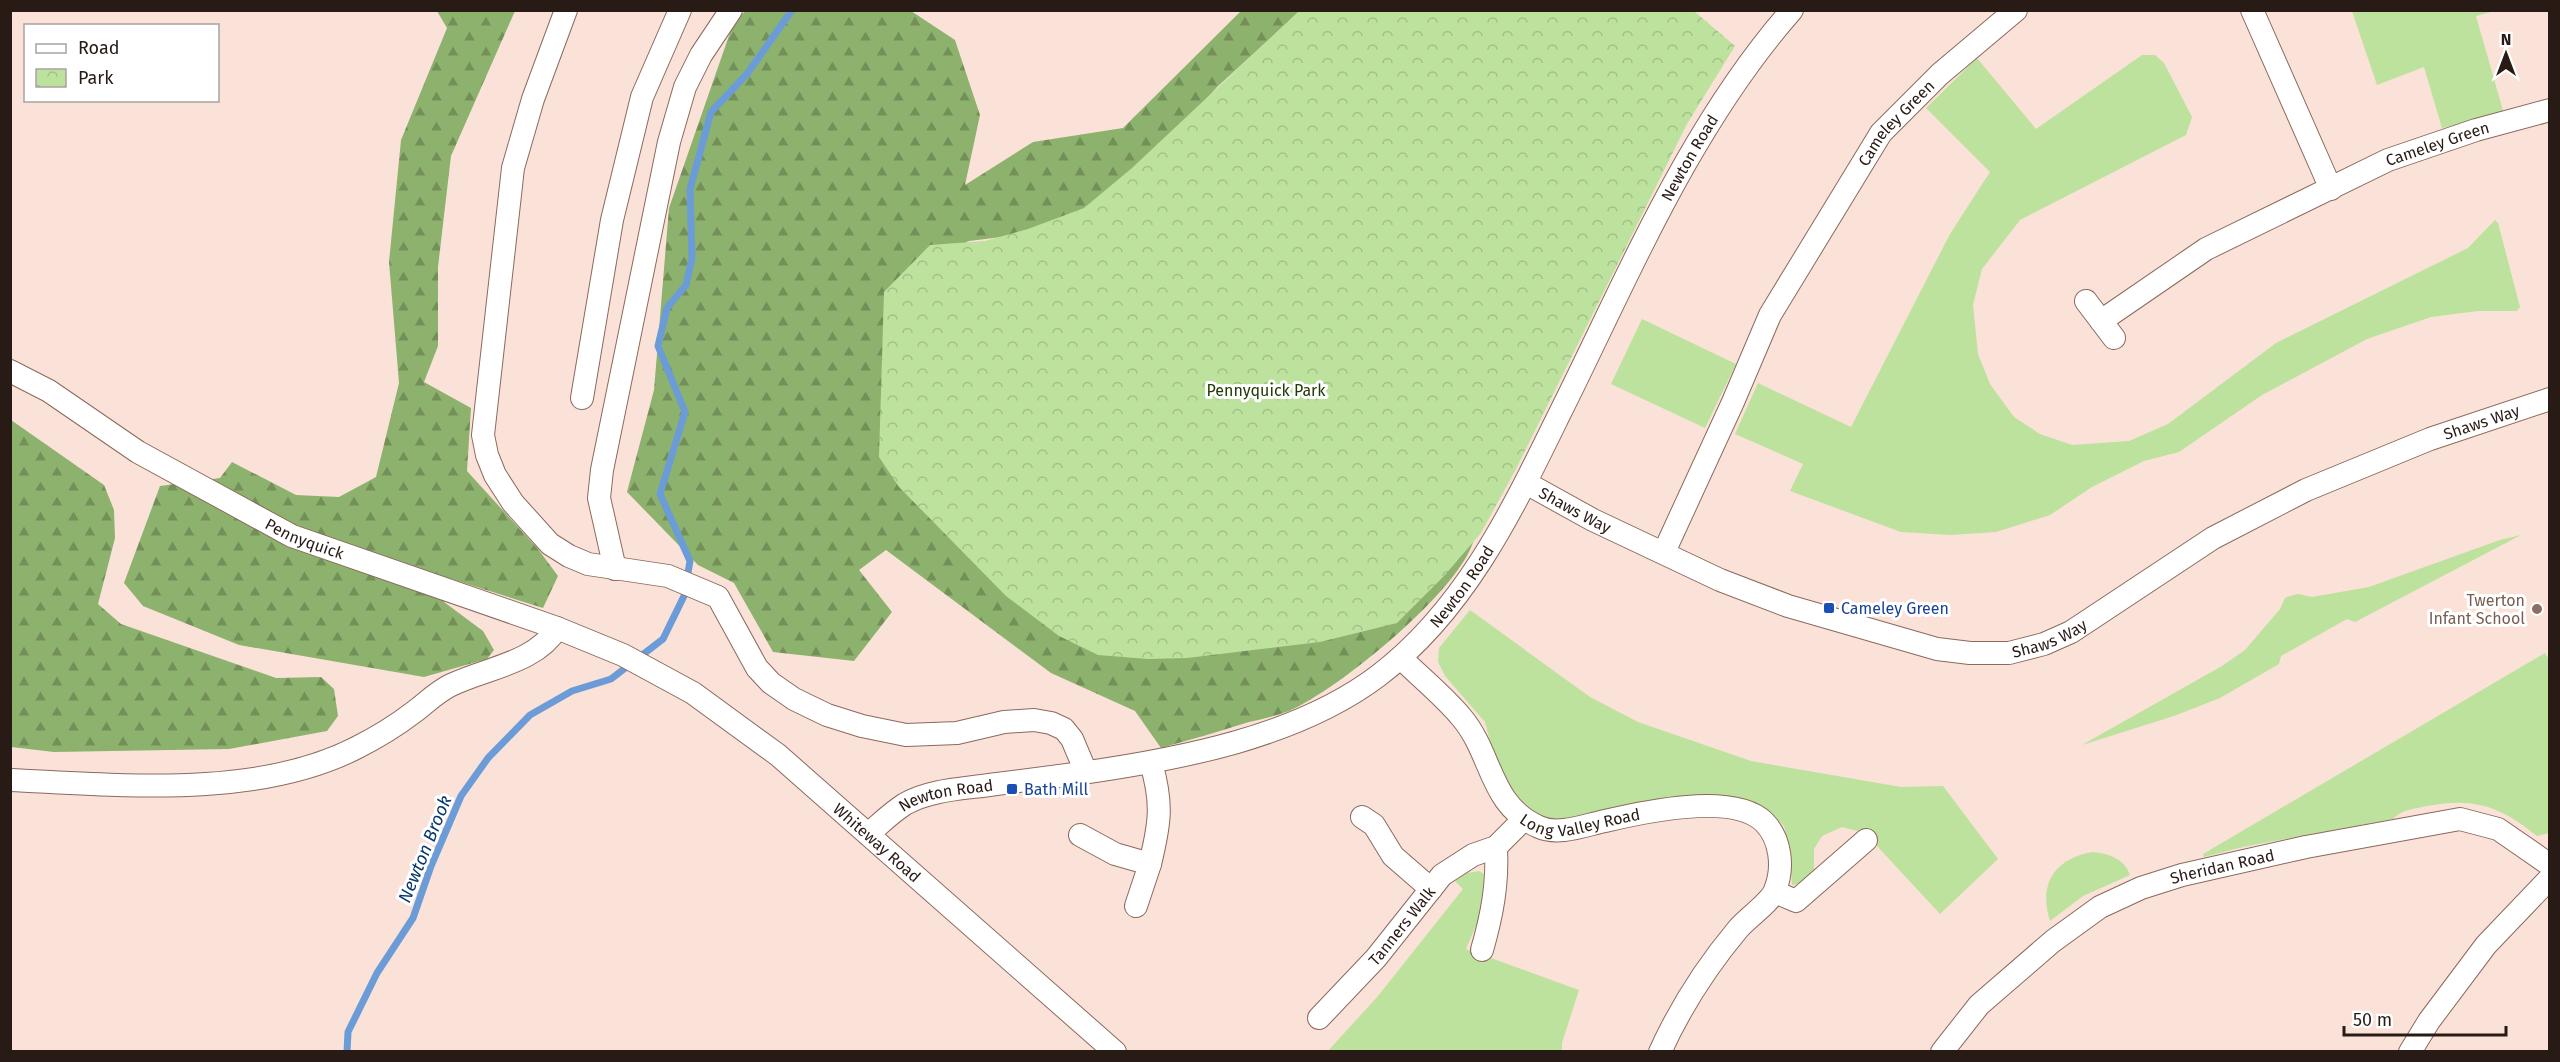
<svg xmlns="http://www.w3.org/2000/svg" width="2560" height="1062" font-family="'Fira Sans',sans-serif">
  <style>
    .green { fill: #bce29d }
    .forest { fill: url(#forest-firs) }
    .park { fill: url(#park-crowns) }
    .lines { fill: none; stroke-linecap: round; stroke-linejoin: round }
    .stream { stroke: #6c9cd8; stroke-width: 7 }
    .minor-casing { stroke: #8c695c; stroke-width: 24 }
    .minor { stroke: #fff; stroke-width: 22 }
    .transit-dot { fill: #1a4fb4; stroke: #fff; stroke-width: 2 }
    .education-dot { fill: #8d6e63; stroke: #fff; stroke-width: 2 }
    .labels { text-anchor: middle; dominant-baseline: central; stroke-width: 6; stroke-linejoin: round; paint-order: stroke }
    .street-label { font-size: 16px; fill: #281a15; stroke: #fff }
    .park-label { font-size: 16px; fill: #223a06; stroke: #fff }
    .education-label { font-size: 16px; fill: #785e54; stroke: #fff; text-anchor: end }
    .transit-label { font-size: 16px; fill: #164399; stroke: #fff; text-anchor: start }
    .water-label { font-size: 18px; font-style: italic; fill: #06396f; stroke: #fff }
  </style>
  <defs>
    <pattern id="forest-firs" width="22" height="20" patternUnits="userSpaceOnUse" patternTransform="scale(1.5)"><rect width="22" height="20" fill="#8db26d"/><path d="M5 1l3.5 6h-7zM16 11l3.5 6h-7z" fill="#739058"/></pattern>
    <pattern id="park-crowns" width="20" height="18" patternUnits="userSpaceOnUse" patternTransform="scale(1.5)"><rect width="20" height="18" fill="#bce29d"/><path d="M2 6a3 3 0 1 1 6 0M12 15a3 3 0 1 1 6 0" fill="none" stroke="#a2c186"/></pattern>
  </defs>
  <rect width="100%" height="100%" fill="#fae2d8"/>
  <path class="green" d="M2352,11h143l-19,5 28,98 -62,14 -18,-61 -47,18z
    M2142,55h13l9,8 28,54 -6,18 -166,85 -38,49 -9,36 5,49 12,30 24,33 26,17 32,11 57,-4 39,-17 108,-81 192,-95 27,-28 3,3 22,84 -3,4h-39l-47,6 -64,22 -105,56 -83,57 -35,9 -52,26 -42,28 -54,17 -46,3 -49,-3 -111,-41 13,-27 -68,-30 23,-51 93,44 99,-193 40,-62 -64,-64 51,-50 59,71z
    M1642,319l94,45 -31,64 -94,-44z
    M2521,535l-166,87 -8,-3 -66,37 -2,8 -59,34 -46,18 -92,29 140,-79 23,-16 35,-41 5,-11 5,-2 8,-2 14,3 57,-10 131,-47z
    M1470,610l120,87 48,25 113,39 150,26 42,-1 55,73 -58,55 -75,-81 -23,-6 -20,9 -8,13v23l-7,10 -15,3 -3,-38 -5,-21 -17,-17 -42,-12 -76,3 -87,22 -32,-6 -28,-29 -17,-65 -40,-46 -7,-14 1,-14z
    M2545,653l5,8 -1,172 -12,3c-37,-30 -63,-39 -110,-30 -13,3 -25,3 -34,13l-150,28 -39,10 -1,-3z
    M2093,852c16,2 31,6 37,23l-47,21 -33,25c-12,-37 5,-63 43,-69z
    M1479,871l5,3 -1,35 -17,40 113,41 -17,53v8l-235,1 51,-56 85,-107 -8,-8 12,-8z"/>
  <path class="forest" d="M437,11h78l-64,145 -13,111v79l-14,36 47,26 -4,63 71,78 20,27 -15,32 -101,-32 2,26 39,29 11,19 -7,9 -63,18 -185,-32 -96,-39 -19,-23 36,-97 60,-8 12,-16 64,33 43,2 37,-20 23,-94 -10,-121 12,-122 46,-112z
    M745,11h166l44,29 25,75 -15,70 68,-43 90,-14 118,-117h59l-83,76 -54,61 -75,63 -70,24 -49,6 -40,18 545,280c-13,51 -136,151 -185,172 -13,5 -27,8 -40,11 -29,9 -59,18 -88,26l-26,-37 -84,-38 -165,-123 -27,20 33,42 -38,49 -81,-9 -39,-69 -36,-18 -71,-73 27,-102 15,-182 63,-181z
    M11,420l93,65 10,25 1,28 -17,66 23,20 155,54 45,-1 13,12 4,27 -11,15 -98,18 -175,3 -43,-5z"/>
  <path class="park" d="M1299,11h395l41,35 -48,78 -171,345 -35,64 -37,43 -47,47 -77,19 -133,16 -39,1 -50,-4 -39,-19 -53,-40 -107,-109 -20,-30 5,-165 46,-47 55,-4 43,-12 56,-21 48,-40z"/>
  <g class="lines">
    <path class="stream" d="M347,1052l1,-20 29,-59 36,-55 18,-52 30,-70 27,-38 42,-43 42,-24 39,-12 52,-40 21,-43 6,-35 -30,-67 25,-82 -27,-66 9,-38 19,-23 6,-27 -2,-69 21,-77 36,-38 45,-64"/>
    <defs>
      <g id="minor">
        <path d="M566,10l-33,89 -20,69 -30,267 4,20 8,20 18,28 37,41 19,12 19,8 80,12 50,21 39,71 14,15 23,16 33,16 35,11 44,9 51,-2 47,-11 30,-2 17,3 13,6 8,10 14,33"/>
        <path d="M2252,10l79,179"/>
        <path d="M2086,301l28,37"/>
        <path id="s1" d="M2101,321l105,-72 182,-89 88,-30 74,-20"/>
        <path id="s2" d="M10,371l39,20 89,61 154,84 265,92 66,27 70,38 85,62 337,297"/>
        <path d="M582,398l30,-178 30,-123 38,-87"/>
        <path id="s3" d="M1526,483l67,37 127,60 68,26 149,43 33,4h39l35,-9 27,-12 142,-94 93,-48 124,-51 120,-40"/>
        <path id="s4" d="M1664,552l69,-150 37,-87 111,-182 59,-59 76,-64"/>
        <path d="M615,569l-16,-71 3,-28 67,-328 16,-55 16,-32 30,-45"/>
        <path id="s5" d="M1401,658c20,20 43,38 61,60 31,37 27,87 77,109 20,9 46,-2 66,-6 38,-9 128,-29 159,1 17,17 20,46 11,68 -4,12 -28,28 -37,39 -31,37 -58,79 -78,123"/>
        <path d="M10,780c109,5 246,19 346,-32 20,-10 41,-23 58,-36 12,-9 24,-21 37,-27 35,-17 85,-22 106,-57"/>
        <path d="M1362,817l12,8 19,31 38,33"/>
        <path id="s6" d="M868,834c12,-10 24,-22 37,-30 24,-14 56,-15 84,-19 31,-4 62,-8 93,-12 98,-14 215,-36 296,-97 87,-66 134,-165 181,-261 69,-138 130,-288 233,-405"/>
        <path d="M1080,835l35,19 35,10c10,-41 13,-60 1,-101"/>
        <path d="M1775,892l21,9 70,-61"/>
        <path d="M1136,906l14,-42"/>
        <path d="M1482,950c10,-35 16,-66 14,-103"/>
        <path id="s7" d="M1319,1018l57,-60 66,-83 31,-20 23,-8 28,-28"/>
        <path id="s8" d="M1942,1052l37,-47 74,-64 47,-34 41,-19 41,-13 124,-28 154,-28 38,10 52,36"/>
        <path d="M2410,1052l19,-31 57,-76 64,-67"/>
      </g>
    </defs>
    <use href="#minor" class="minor-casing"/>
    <use href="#minor" class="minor"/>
  </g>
  <g class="transit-dot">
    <rect x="1823" y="602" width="12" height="12" rx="3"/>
    <rect x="1006" y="783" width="12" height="12" rx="3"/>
  </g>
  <circle class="education-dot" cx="2537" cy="609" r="6"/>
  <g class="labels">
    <g class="street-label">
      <text stroke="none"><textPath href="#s4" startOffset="490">Cameley Green</textPath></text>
      <text stroke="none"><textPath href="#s1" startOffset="382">Cameley Green</textPath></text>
      <text stroke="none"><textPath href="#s6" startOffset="1152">Newton Road</textPath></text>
      <text stroke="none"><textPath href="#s3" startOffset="1046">Shaws Way</textPath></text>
      <text stroke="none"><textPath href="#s3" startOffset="56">Shaws Way</textPath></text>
      <text stroke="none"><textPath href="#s2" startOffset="340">Pennyquick</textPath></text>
      <text stroke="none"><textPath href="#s6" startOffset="666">Newton Road</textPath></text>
      <text stroke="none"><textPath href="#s3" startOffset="560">Shaws Way</textPath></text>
      <text stroke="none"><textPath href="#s6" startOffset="90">Newton Road</textPath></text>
      <text stroke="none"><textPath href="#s5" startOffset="264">Long Valley Road</textPath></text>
      <text stroke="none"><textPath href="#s2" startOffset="996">Whiteway Road</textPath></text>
      <text stroke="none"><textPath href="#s8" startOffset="345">Sheridan Road</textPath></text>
      <text stroke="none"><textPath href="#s7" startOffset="124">Tanners Walk</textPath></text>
    </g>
    <g class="park-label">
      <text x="1266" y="390">Pennyquick Park</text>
    </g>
    <g class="education-label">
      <text x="2525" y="600">Twerton<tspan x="2525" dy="18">Infant School</tspan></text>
    </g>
    <g class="transit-label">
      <text x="1841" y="608">Cameley Green</text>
      <text x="1024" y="789">Bath Mill</text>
    </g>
    <g class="water-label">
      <text transform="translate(425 849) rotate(-68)">Newton Brook</text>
    </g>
  </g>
  <rect width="2560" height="1062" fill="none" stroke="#281a15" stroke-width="24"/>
  <rect x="24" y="24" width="195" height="78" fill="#ffffff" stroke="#a9a3a1" stroke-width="1.5"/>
  <rect x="36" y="44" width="30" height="9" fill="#ffffff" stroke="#a9a3a1" stroke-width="1.5"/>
  <text x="78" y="54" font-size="18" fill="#281a15">Road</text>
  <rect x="36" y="69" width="30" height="18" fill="url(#park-crowns)" stroke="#a9a3a1" stroke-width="1.5"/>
  <text x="78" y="84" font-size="18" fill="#281a15">Park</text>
  <g transform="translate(2506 54)" stroke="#ffffff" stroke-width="4.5" paint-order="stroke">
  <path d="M0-4.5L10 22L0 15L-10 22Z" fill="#281a15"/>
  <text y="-9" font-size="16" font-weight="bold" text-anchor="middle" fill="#281a15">N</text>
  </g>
  <path d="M2344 1026v9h162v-9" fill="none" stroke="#281a15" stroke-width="3"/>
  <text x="2353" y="1026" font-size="18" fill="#281a15" stroke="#ffffff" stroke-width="4.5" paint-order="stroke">50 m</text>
</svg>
